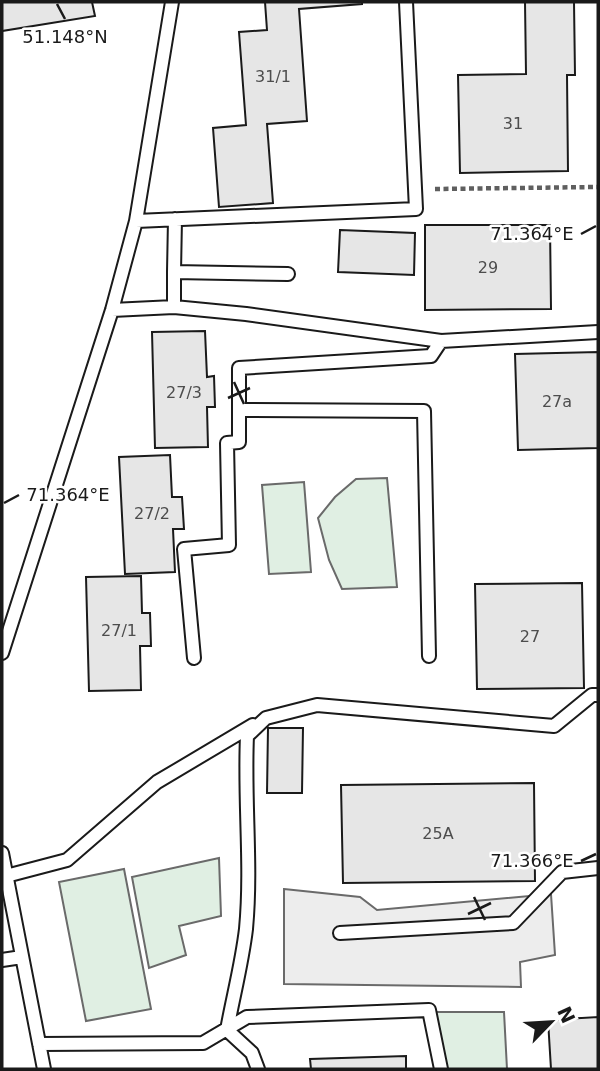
<svg xmlns="http://www.w3.org/2000/svg" width="600" height="1071" font-family="'DejaVu Sans',sans-serif">
  <style>
    .green { fill: #e0efe3; stroke: #6a6a6a; stroke-width: 2 }
    .parking { fill: #ededed; stroke: #6a6a6a; stroke-width: 2 }
    .building { fill: #e6e6e6; stroke: #1a1a1a; stroke-width: 2 }
    .lines { fill: none; stroke-linecap: round; stroke-linejoin: round }
    .service-casing { stroke: #1a1a1a; stroke-width: 16 }
    .path { stroke: #5f5f5f; stroke-width: 4.5; stroke-dasharray: 5 3.5; stroke-linecap: butt }
    .service { stroke: #fff; stroke-width: 12 }
    .ticks { fill: none; stroke: #1a1a1a; stroke-width: 2.5 }
    .labels { text-anchor: middle; dominant-baseline: central; stroke-width: 5; stroke-linejoin: round; paint-order: stroke }
    .number-label { font-size: 16px; fill: #4d4d4d }
    .ticks-label { font-size: 18px; text-anchor: middle; fill: #1a1a1a; stroke: #fff; stroke-width: 5; stroke-linejoin: round; paint-order: stroke }
  </style>
  <rect width="100%" height="100%" fill="#fff"/>
  <path class="green" d="M387,478l10,109 -55,2 -13,-29 -11,-42 17,-21 21,-18z
    M304,482l7,90 -42,2 -7,-89z
    M219,858l2,58 -42,10 7,29 -37,13 -17,-91z
    M124,869l27,140 -65,12 -27,-139z
    M436,1012h68l3,57h-64z"/>
  <path class="parking" d="M284,889l76,8 17,13 174,-16 4,61 -35,7 1,25 -237,-3z"/>
  <path class="building" d="M2,2h90l3,14 -93,15z
    M265,2h97v2l-63,5 8,112 -40,3 6,79 -54,4 -6,-79 33,-3 -7,-93 28,-2z
    M525,2h49l1,73h-8l1,96 -108,2 -2,-98 68,-1z
    M425,225h125l1,84 -126,1z
    M340,230l75,3 -1,42 -76,-3z
    M205,331l2,46 7,-1 1,31h-8l1,40 -53,1 -3,-116z
    M598,352v96l-80,2 -3,-96z
    M170,455l2,42h10l2,32h-11l2,43 -50,2 -6,-117z
    M141,576l1,37h8l1,33h-11l1,44 -52,1 -3,-114z
    M582,583l2,105 -107,1 -2,-105z
    M268,728h35l-1,65h-35z
    M534,783l1,98 -192,2 -2,-98z
    M598,1017v52h-47l-3,-49z
    M406,1056v13h-95l-1,-10z"/>
  <g class="lines">
    <defs>
      <path id="service" d="M136,221l280,-12 -10,-207
        M174,272l1,-53
        M174,307l72,7 195,27 157,-9
        M112,310l62,-3v-35l114,2
        M239,410l185,1 5,245
        M2,653l110,-343 24,-89 36,-219
        M194,658l-10,-109 45,-4 -2,-102 12,-1v-74l192,-12 10,-15
        M2,853l42,216
        M6,876l61,-16 90,-78 96,-57
        M340,933l173,-10 49,-51 36,-4
        M2,960l20,-3
        M39,1044l164,-1 44,-26 182,-7 12,59
        M258,1069l-6,-16 -25,-23c6,-33 15,-67 19,-101 6,-64 -2,-128 1,-193l19,-18 51,-13 237,21 38,-31h6"/>
    </defs>
    <use href="#service" class="service-casing"/>
    <path class="path" d="M435,189l163,-2"/>
    <use href="#service" class="service"/>
  </g>
  <path class="ticks" d="M57,4l8,15M581,234l15,-8M234,382l10,22M228,398l22,-10M4,503l15,-8M581,861l15,-7M474,897l11,23M468,914l23,-11"/>
  <g class="labels">
    <g class="number-label">
      <text x="273" y="76">31/1</text>
      <text x="513" y="123">31</text>
      <text x="488" y="267">29</text>
      <text x="184" y="392">27/3</text>
      <text x="557" y="401">27а</text>
      <text x="152" y="513">27/2</text>
      <text x="119" y="630">27/1</text>
      <text x="530" y="636">27</text>
      <text x="438" y="833">25А</text>
    </g>
  </g>
  <g class="ticks-label">
    <text x="65" y="43">51.148°N</text>
    <text x="532" y="240">71.364°E</text>
    <text x="68" y="501">71.364°E</text>
    <text x="532" y="867">71.366°E</text>
  </g>
  <rect width="600" height="1071" fill="none" stroke="#1a1a1a" stroke-width="7"/>
  <g transform="translate(551 1022) rotate(65)" stroke="#ffffff" stroke-width="5" paint-order="stroke">
  <path d="M0-5L12 26L0 18L-12 26Z" fill="#1a1a1a"/>
  <text y="-10" font-size="19" font-weight="bold" text-anchor="middle" fill="#1a1a1a">N</text>
  </g>
</svg>
